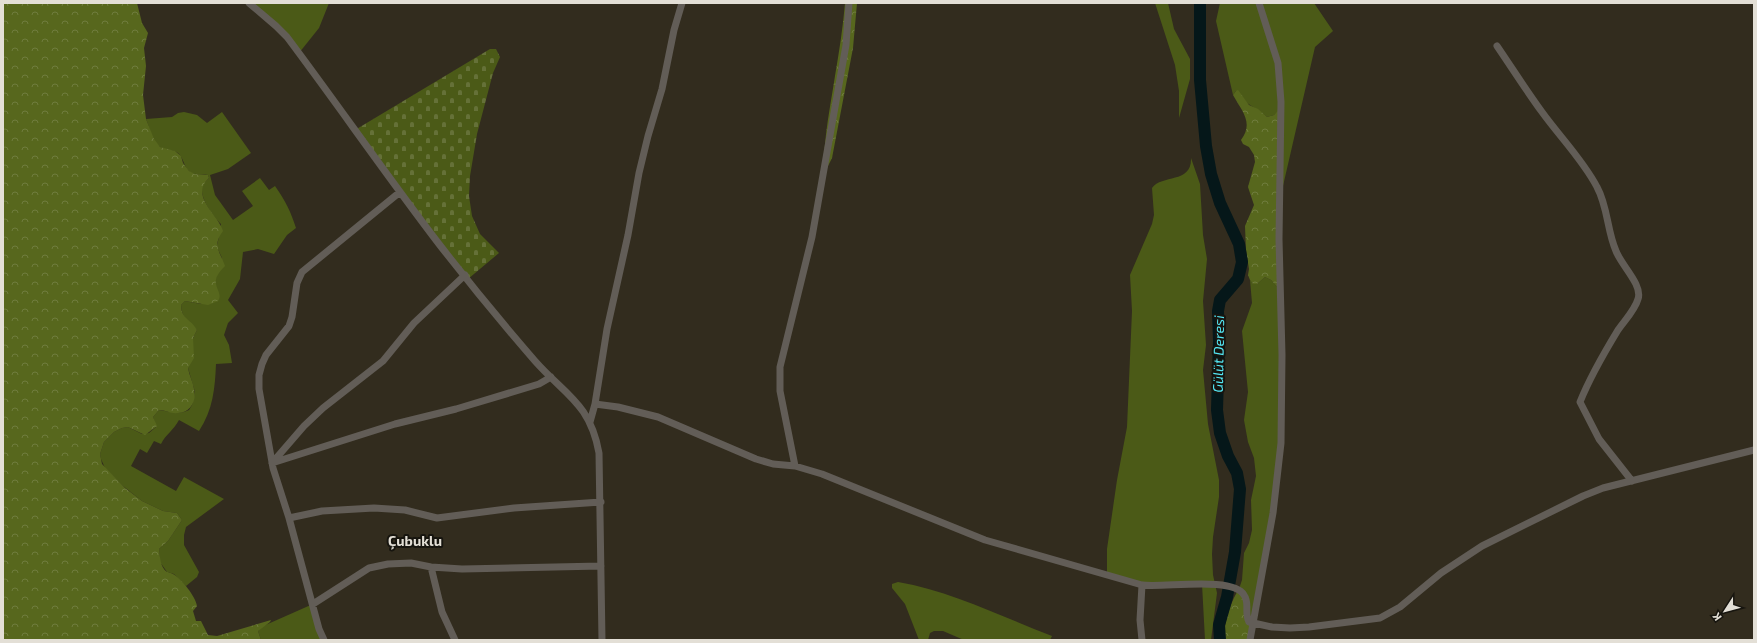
<svg xmlns="http://www.w3.org/2000/svg" width="1757" height="643" font-family="'Exo 2',sans-serif">
  <style>
    .grass { fill: #4b5a17 }
    .forest { fill: url(#forest-crowns) }
    .cemetery { fill: url(#cemetery-stones) }
    .lines { fill: none; stroke-linecap: round; stroke-linejoin: round }
    .river { stroke: #051719; stroke-width: 12 }
    .minor { stroke: #625d57; stroke-width: 7 }
    .labels { text-anchor: middle; dominant-baseline: central; stroke-width: 4; stroke-linejoin: round; paint-order: stroke }
    .water-label { font-size: 14px; font-style: italic; fill: #54e7f4; stroke: #17150f }
    .neighbourhood-label { font-size: 14px; font-weight: bold; fill: #e3dfd6; stroke: #17150f }
  </style>
  <defs>
    <pattern id="forest-crowns" width="20" height="18" patternUnits="userSpaceOnUse"><rect width="20" height="18" fill="#57671d"/><path d="M2 6a3 3 0 1 1 6 0M12 15a3 3 0 1 1 6 0" fill="none" stroke="#6f7c3d"/></pattern>
    <pattern id="cemetery-stones" width="16" height="16" patternUnits="userSpaceOnUse"><rect width="16" height="16" fill="#4b5a17"/><path d="M2 7V4a2 2 0 0 1 4 0v3zM10 15v-3a2 2 0 0 1 4 0v3z" fill="#657138"/></pattern>
  </defs>
  <rect width="100%" height="100%" fill="#322c1e"/>
  <path class="grass" d="M249,3h80l-10,25 -20,25z
    M1155,3h13l6,26 16,30v20l-11,39v-27l-4,-26z
    M1220,3h94l19,28 -18,16 -35,152 1,-91 -7,7 -7,2c-6,-5 -11,-8 -17,-12 -6,-4 -8,-10 -14,-14l-3,4 -17,-74z
    M184,112l13,3 10,8 15,-11 29,41 -23,16 -18,6 5,20 18,25 20,-14 -11,-15 18,-13 9,12 6,-4c10,14 16,26 21,42l-9,7 -13,19 -16,-5 -15,3 -3,27 -12,21 10,13 -10,10 -4,12 5,10 3,18 -16,1c-1,24 -3,46 -17,67l-20,-11c-6,11 -13,14 -18,24l-7,-3 -7,12 -7,-4 -9,17 45,25 8,-14 40,22 -38,28 -2,8v10l15,27 -2,5 -11,9 -12,-12 -7,-2 -7,-10 -1,-13 9,-8 14,-21 -5,-7 -14,-2 -21,-10 -19,-15 -18,-18 -4,-9 -1,-5 4,-12 10,-10 8,-4 6,-1 14,7 7,-1 7,-6 -3,-10 6,-7 18,3 7,-1 5,-2 3,-5 3,-13 -7,-24 5,-24v-6l4,-8c-8,-8 -16,-13 -16,-25l4,-4 16,3 15,-17 -1,-6 7,-23 -5,-11 4,-23c-8,-8 -20,-24 -19,-36 0,-4 4,-7 7,-10l-1,-3c-4,-1 -8,0 -12,-1 -12,-1 -11,-15 -18,-21 -5,-4 -12,-2 -18,-6 -8,-5 -10,-19 -14,-28l26,-2 6,-4z
    M1191,158l9,26 3,51 4,24 -4,42 3,44 -3,25 5,54 11,56v17l-6,40 -1,17 1,21 4,18 -6,47h-6l-3,-56 -40,3 -55,-12v-26l10,-69 10,-53 5,-116 -2,-36 22,-51 2,-9 -2,-27c10,-14 40,-4 39,-30z
    M1265,277l6,3 9,10 1,153 -28,180 -14,-34 3,-9 2,-27 5,-10 3,-13 -1,-30 5,-24 -2,-18 -6,-16 -4,-22 4,-28 -6,-61 10,-28 -2,-23 3,4h4z
    M898,582c53,9 104,35 154,54l-2,4h-86l-21,-9h-9l-4,2 -2,7h-9l-14,-36 -13,-16v-4z
    M313,604l11,36h-63l-3,-9 3,-4z"/>
  <path class="forest" d="M3,3h134l5,20 6,10 -4,15 2,18 -3,29 3,24 8,20 6,8 15,4 6,5 2,7 6,8 6,3 13,1 1,3c-20,18 10,37 14,53 -11,14 -3,21 2,35 -20,19 0,24 -7,35l-10,4 -23,-4 -4,4c0,14 11,15 16,25l-4,8 1,20 -6,10c1,7 5,14 6,21 3,12 -4,24 -16,24 -7,1 -12,-3 -19,-3l-6,7 4,9 -12,9 -17,-8 -6,1 -8,4 -10,10 -4,12 2,10 23,24 17,13 21,10 14,2 5,7 -14,21 -9,8c1,8 1,18 8,23 1,0 6,2 6,2 8,4 23,23 24,32l-4,5 3,10h5l7,14 9,1 54,-16 -1,2 -12,9 3,9h-258z
    M845,3h12l-4,45 -21,110 -8,16c-1,-33 6,-65 11,-98 4,-24 8,-48 10,-73z
    M1238,90l11,15 9,4 9,8 7,-2 7,-8 -1,183 -9,-10 -6,-3 -8,7h-4l-3,-4 -2,-5 1,-6 -3,-19 -1,-24 9,-21 -6,-18 7,-25 -1,-7 -5,-8 -6,-3 -2,-4c13,-17 1,-29 -8,-45l3,-4z
    M1239,589l2,2 8,31 1,18h-25c-3,-14 6,-39 14,-51z"/>
  <path class="cemetery" d="M490,49h6l4,8 -7,16 -16,61 -7,42 -1,20 3,20 8,18 19,19 -31,26 -113,-149z"/>
  <g class="lines">
    <path class="river" d="M1200,3v77l6,66 5,28 9,29 19,41 3,18 -4,17 -18,21 -2,11 1,30 -2,69 3,23 8,23 9,17 3,16 -5,63 -8,45 -8,28 1,15"/>
    <path class="minor" d="M249,3l27,23 11,11c51,68 100,139 152,207 31,40 63,79 96,117 30,34 55,42 64,92l3,187
      M1497,46c15,22 29,44 45,66 18,25 41,48 55,75 11,20 10,44 19,64 5,14 27,34 22,48 -3,11 -13,21 -20,31 -14,23 -28,47 -38,72l19,37 33,42
      M595,404l23,3 40,10 98,42 17,5 22,2 27,8 163,66 157,45c22,3 91,-9 102,10 6,8 0,18 5,27l23,5 18,1 19,-1 71,-9 20,-11 41,-34 41,-27 101,-50 20,-8 151,-38
      M590,422l5,-18 12,-75 21,-94 11,-62 9,-37 14,-47 12,-59 8,-27
      M272,463l123,-39 61,-15 83,-25 12,-7
      M272,463l32,-37 19,-18 60,-47 31,-38 51,-48
      M795,466l-15,-75v-24l32,-130 34,-192 3,-42
      M289,518l33,-7 52,-3 31,2 32,8 77,-10 87,-6
      M431,567l11,45 13,28
      M313,604l56,-36 19,-4 23,-1 20,4 31,2 139,-3
      M324,640l-5,-11 -30,-111 -16,-50 -14,-79v-14l3,-11 4,-9 23,-29 3,-9 5,-34 5,-11 98,-80
      M1142,640l-2,-20 2,-35
      M1250,640l23,-127 8,-70 1,-88 -3,-116 2,-137 -3,-39 -19,-60"/>
  </g>
  <g class="labels">
    <g class="water-label">
      <text transform="translate(1218 354) rotate(-89)">Gülüt Deresi</text>
    </g>
    <g class="neighbourhood-label">
      <text x="415" y="540">Çubuklu</text>
    </g>
  </g>
  <rect width="1757" height="643" fill="none" stroke="#e3dfd6" stroke-width="8"/>
  <g transform="translate(1725 611) rotate(234)" stroke="#17150f" stroke-width="3" paint-order="stroke">
  <path d="M0-3L7 15L0 10L-7 15Z" fill="#e3dfd6"/>
  <text y="-6" font-size="11" font-weight="bold" text-anchor="middle" fill="#e3dfd6">K</text>
  </g>
</svg>
